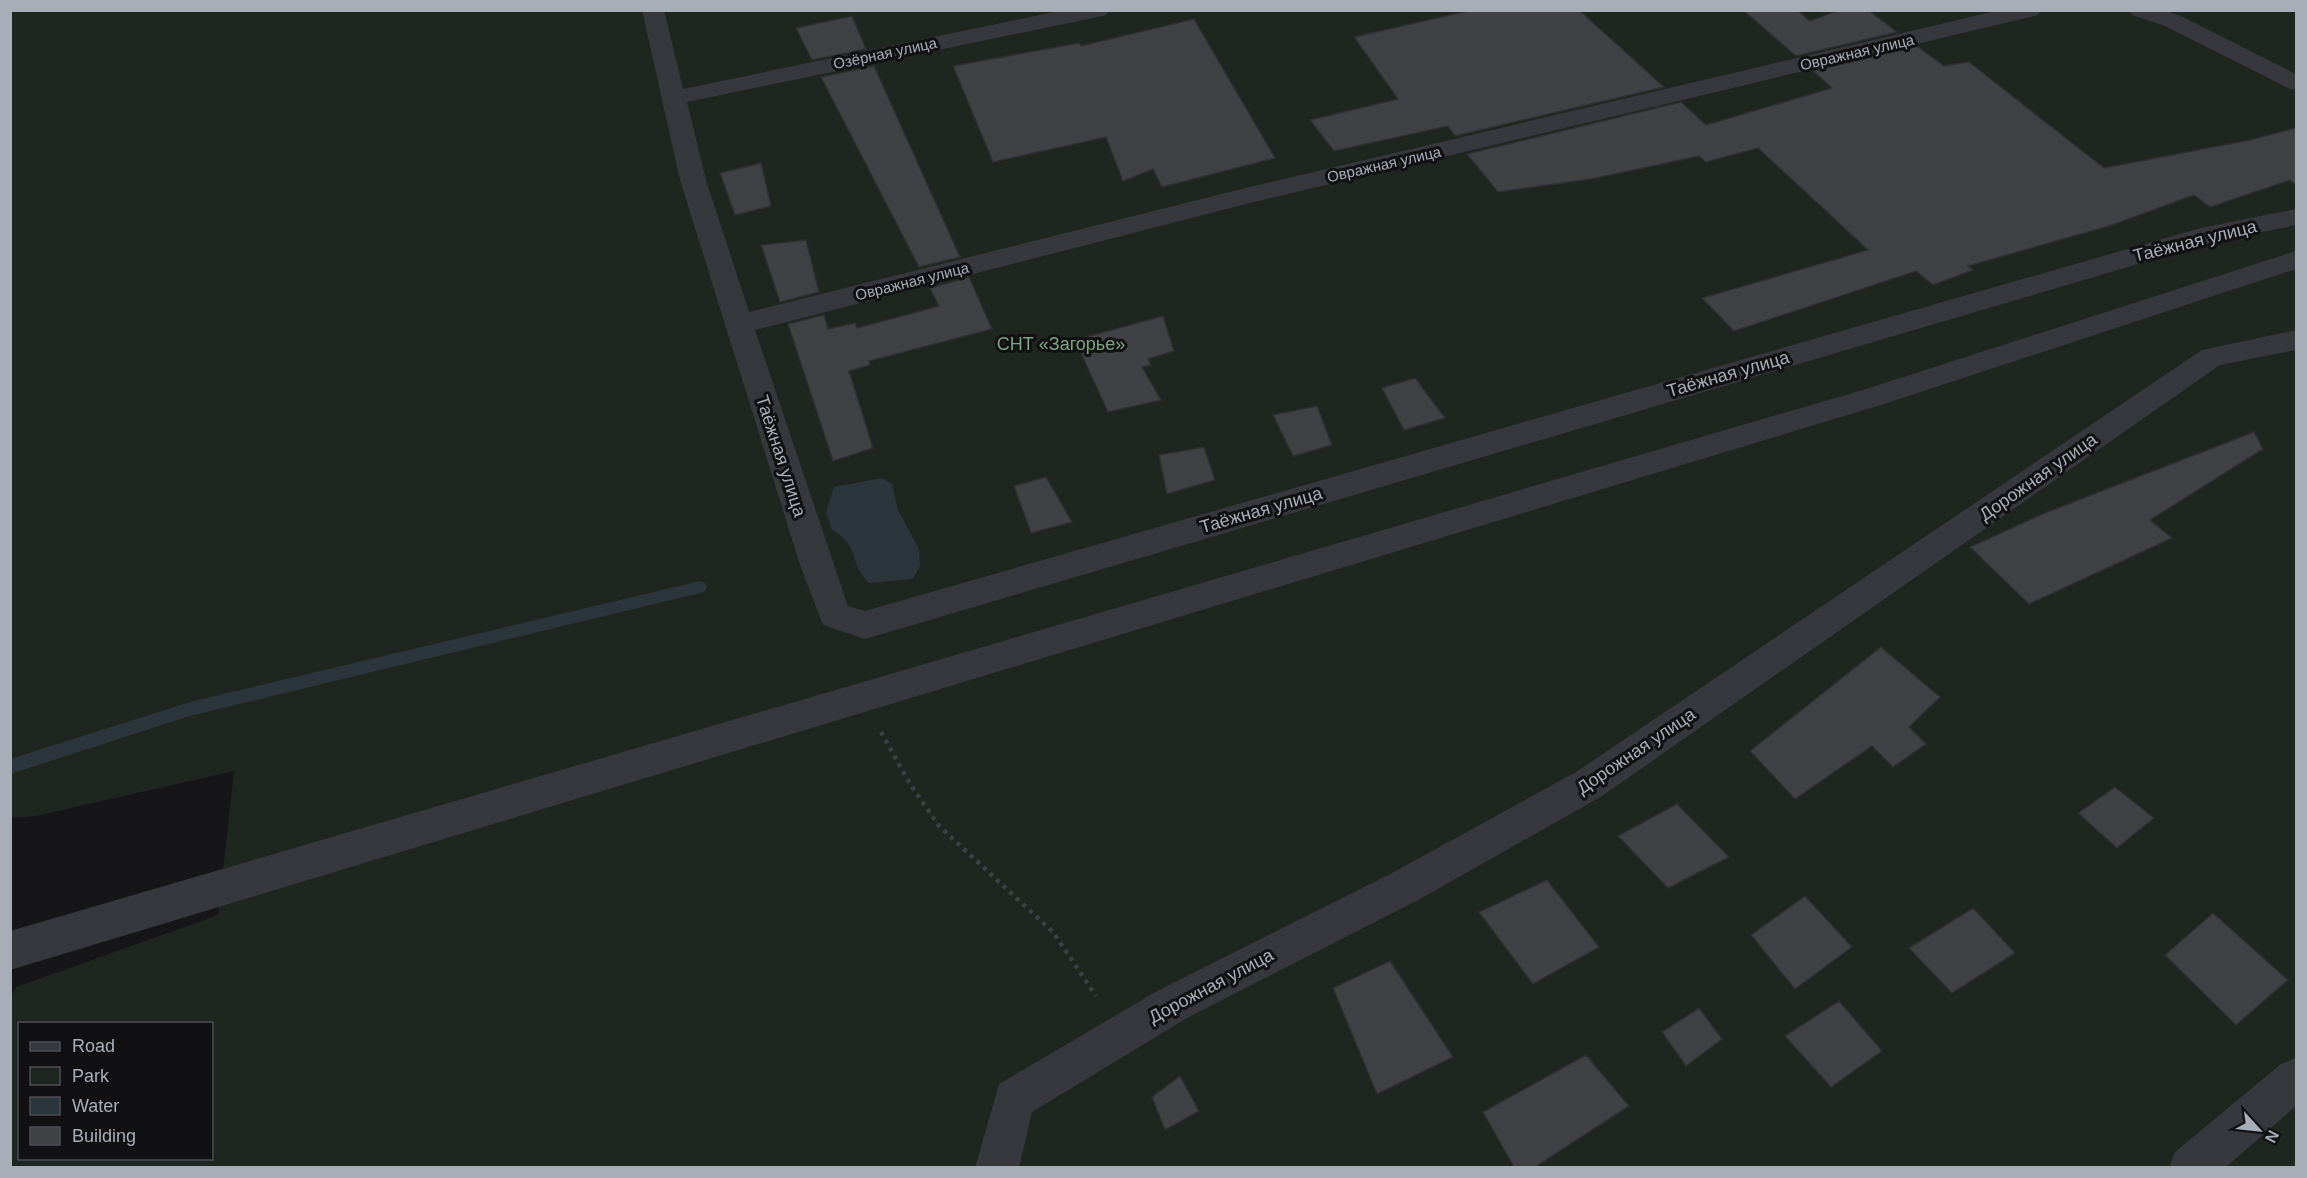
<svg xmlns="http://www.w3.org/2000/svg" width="2307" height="1178" font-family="Arial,sans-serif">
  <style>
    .green { fill: #1e261f; fill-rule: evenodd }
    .water { fill: #2c353c }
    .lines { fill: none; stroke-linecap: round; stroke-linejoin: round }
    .stream { fill: #2c353c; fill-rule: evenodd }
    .building { fill: #404145; stroke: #303034; stroke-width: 1.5 }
    .path { stroke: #3d3f44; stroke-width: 4.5; stroke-dasharray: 4 5; stroke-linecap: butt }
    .street { fill: #37383d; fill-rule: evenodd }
    .labels { text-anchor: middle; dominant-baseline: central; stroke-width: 6; stroke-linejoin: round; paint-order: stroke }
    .far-street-label { font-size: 15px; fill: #a8adb8; stroke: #111113 }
    .street-label { font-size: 18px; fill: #a8adb8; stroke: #111113 }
    .park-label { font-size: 18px; fill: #7fa381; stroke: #111113 }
  </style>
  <rect width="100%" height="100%" fill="#161618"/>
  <path class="green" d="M11,11h2285v1156h-2285l-1,-169 6,-11 202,-72 16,-144 -198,45 -25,2zM20,1024h192v134h-192z"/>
  <path class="water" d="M882,478l10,6 6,26 21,39 1,17 -7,13 -44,4c-21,-21 -9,-38 -37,-53l-6,-18 8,-25z"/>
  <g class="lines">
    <path class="stream" d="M700,581l5,2 2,4 -2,4 -5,2 -510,123 -180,58v-15l180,-57z"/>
  </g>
  <path class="building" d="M1472,10h107l85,77 -209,49 -7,-10 -114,25 -24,-31 88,-21 -44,-62z
    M1743,10h54l13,11 30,-11h28l29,22 -101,24z
    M852,16l14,33 -54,11 -16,-32z
    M1194,19l81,139 -113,29 -9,-18 -30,12 -17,-44 -113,25 -40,-96 126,-23 2,3z
    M1917,46l27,20 25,-4 135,106 146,-28 46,-12v57l-6,-5 -80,27 -16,-12 -85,31 -141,40 5,4 -40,15 -17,-14 -182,60 -32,-33 166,-48 -110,-102 -52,14 -7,-6 -108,23 -93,13 -31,-38 214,-52 25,23 126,-37 -19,-17z
    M874,66l86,191 -41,10 -98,-190z
    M761,163l10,43 -36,9 -15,-42z
    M806,240l13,52 -39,10 -19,-57z
    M969,277l23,52 -123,32 1,4 -21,6 24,77 -40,13 -45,-137 36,-9 4,14 27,-6 2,5 82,-22 -9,-18z
    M1163,316l11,35 -26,8 3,6 -9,2 19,33 -53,12 -33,-72z
    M1415,378l30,40 -41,12 -22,-42z
    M1317,406l15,39 -39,11 -20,-41z
    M2254,432l9,17 -113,71 22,18 -143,66 -59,-57 75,-34z
    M1204,447l11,33 -48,14 -8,-39z
    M1046,477l26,45 -41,11 -17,-47z
    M1881,647l59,50 -31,30 17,17 -33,23 -21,-21 -77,53 -45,-48z
    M2115,787l39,31 -37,30 -39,-35z
    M1677,804l52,53 -61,31 -50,-52z
    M1547,880l52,67 -66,37 -54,-72z
    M1805,896l47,51 -57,42 -44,-54z
    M1973,908l42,45 -63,40 -43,-45z
    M2213,913l75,67 -52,45 -71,-70z
    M1390,961l63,96 -76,37 -44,-106z
    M1839,1001l43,50 -51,36 -46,-51z
    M1699,1008l23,31 -36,27 -24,-34z
    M1586,1055l43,51 -94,61h-21l-31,-55z
    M1180,1076l19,35 -34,19 -13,-33z"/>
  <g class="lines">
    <path class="path" d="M881,732l29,52 29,42 114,106 43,64"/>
    <path class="street" d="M642,10h22l19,79 381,-79h45l-3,5 -8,2 -411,85 19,78 43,132 497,-124 754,-178h41l-3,5 -8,2 -784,187 -491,126 93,276 17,5 1336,-383 95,-19v16l-83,17 -1348,397 -42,-14 -23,-60 -120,-385z
      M2129,10h34l18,6 115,58v16l-8,-2 -123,-62 -33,-11z
      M2296,251v18l-412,135 -1874,566v-39l1856,-542z
      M2296,330v20l-76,15 -618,431 -182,103 -233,119 -155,94 -13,56h-44l24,-84 160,-94 233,-117 184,-101 626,-422z
      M2296,1058v48l-71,62h-56l6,-16 106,-88z"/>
  </g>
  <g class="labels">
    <g class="far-street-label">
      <text transform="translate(1857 52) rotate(-13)">Овражная улица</text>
      <text transform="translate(885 53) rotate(-12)">Озёрная улица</text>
      <text transform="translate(1384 164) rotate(-13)">Овражная улица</text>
      <text transform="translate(912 281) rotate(-14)">Овражная улица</text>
    </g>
    <g class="street-label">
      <text transform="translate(2195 241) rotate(-14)">Таёжная улица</text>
      <text transform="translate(1728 374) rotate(-16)">Таёжная улица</text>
      <text transform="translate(781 456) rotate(72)">Таёжная улица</text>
      <text transform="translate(2038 477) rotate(-35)">Дорожная улица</text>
      <text transform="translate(1261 510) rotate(-16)">Таёжная улица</text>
      <text transform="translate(1636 751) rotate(-34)">Дорожная улица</text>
      <text transform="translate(1211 986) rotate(-28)">Дорожная улица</text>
    </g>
    <g class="park-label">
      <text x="1061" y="344">СНТ «Загорье»</text>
    </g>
  </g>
  <rect width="2307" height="1178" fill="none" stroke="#a8adb8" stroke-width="24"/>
  <rect x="18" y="1022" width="195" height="138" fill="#111113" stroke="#4d4f55" stroke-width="1.5"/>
  <rect x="30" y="1042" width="30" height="9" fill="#37383d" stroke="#4d4f55" stroke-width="1.5"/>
  <text x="72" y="1052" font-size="18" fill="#a8adb8">Road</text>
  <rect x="30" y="1067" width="30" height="18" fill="#1e261f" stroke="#4d4f55" stroke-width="1.5"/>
  <text x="72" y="1082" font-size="18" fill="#a8adb8">Park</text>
  <rect x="30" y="1097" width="30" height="18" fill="#2c353c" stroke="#4d4f55" stroke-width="1.5"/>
  <text x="72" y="1112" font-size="18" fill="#a8adb8">Water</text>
  <rect x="30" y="1127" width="30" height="18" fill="#404145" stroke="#4d4f55" stroke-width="1.5"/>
  <text x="72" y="1142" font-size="18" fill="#a8adb8">Building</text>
  <g transform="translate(2259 1130) rotate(117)" stroke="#111113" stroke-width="4.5" paint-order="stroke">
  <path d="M0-4.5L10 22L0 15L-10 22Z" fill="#a8adb8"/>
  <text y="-9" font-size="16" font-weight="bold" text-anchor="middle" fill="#a8adb8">N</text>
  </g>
</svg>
